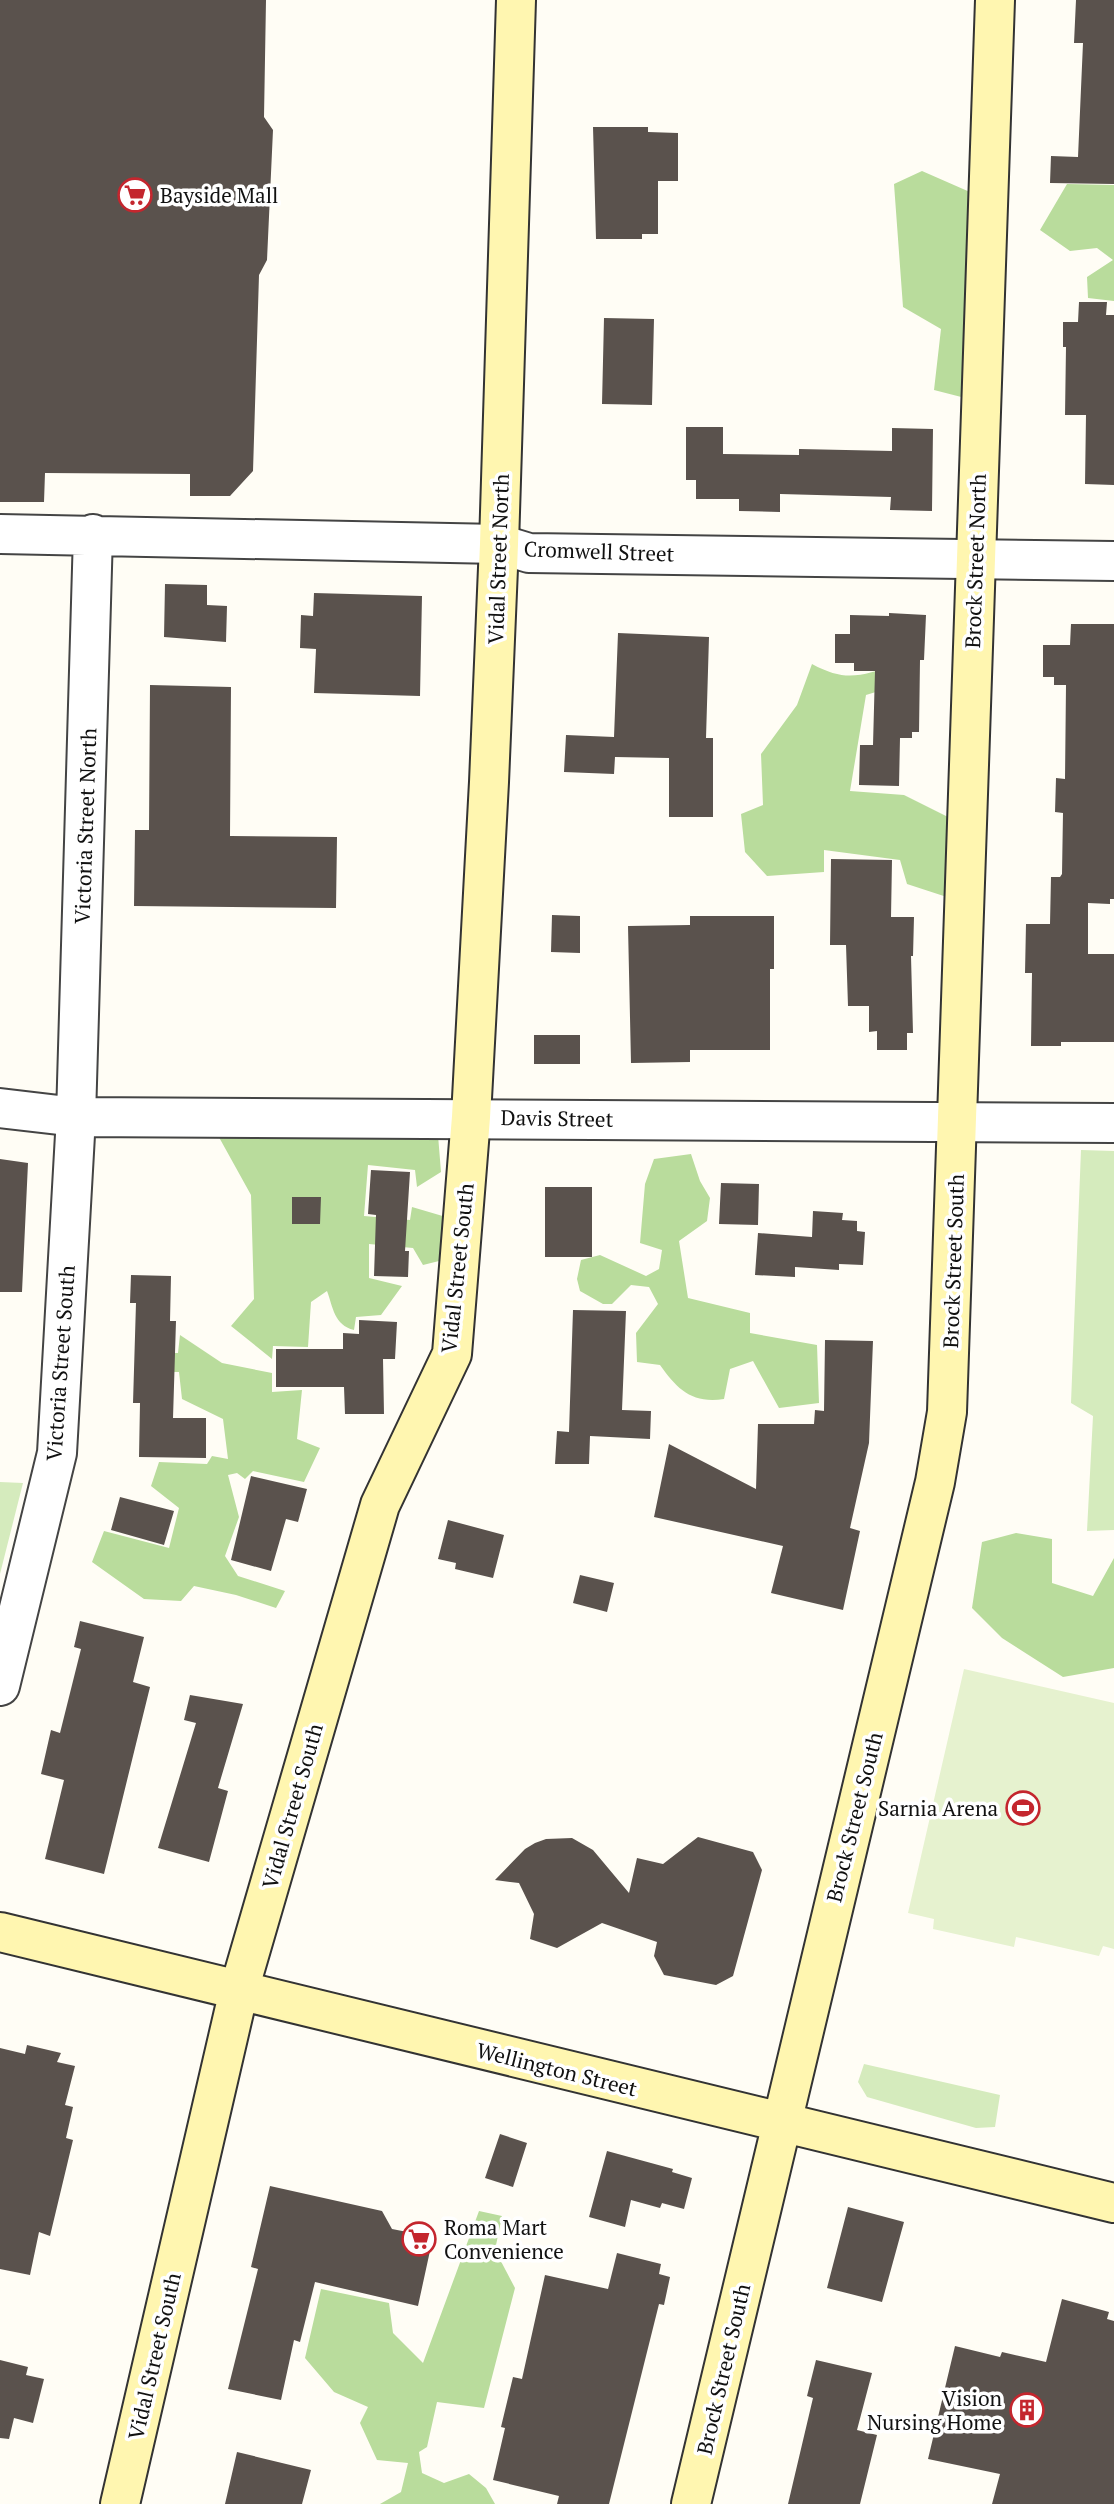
<svg xmlns="http://www.w3.org/2000/svg" width="1114" height="2504" font-family="'PT Serif',serif">
  <style>
    .green { fill: #d5ebbd }
    .forest { fill: #b9dc9c }
    .pitch { fill: #e6f2cf }
    .building { fill: #5a524d }
    .lines { fill: none; stroke-linecap: round; stroke-linejoin: round }
    .street-casing { stroke: #444; stroke-width: 42 }
    .secondary-casing { stroke: #333; stroke-width: 42 }
    .street { stroke: #fff; stroke-width: 38 }
    .secondary { stroke: #fff6b0; stroke-width: 38 }
    .labels { text-anchor: middle; dominant-baseline: central; stroke-width: 7; stroke-linejoin: round; paint-order: stroke }
    .poi-label { font-size: 21px; fill: #111; stroke: #fff; text-anchor: start }
    .street-label { font-size: 21px; fill: #111; stroke: #fff }
  </style>
  <rect width="100%" height="100%" fill="#fffdf5"/>
  <path class="green" d="M1081,1150l33,1v379l-27,1 6,-115 -22,-13z
    M0,1482l23,1 -23,91z
    M864,2064l136,31 -5,32 -19,1 -109,-31 -9,-15z"/>
  <path class="forest" d="M922,171l57,25 -6,204 -39,-10 7,-61 -38,-22 -9,-123z
    M1067,184l47,1v116l-26,-3 -1,-21 26,-17 -16,-12 -27,3 -30,-21z
    M812,664c35,19 49,11 86,1l-6,22 -26,8 -16,96 54,4 58,29 -6,76 -49,-16 -7,-24 -76,-10v22l-57,4 -22,-24 -4,-38 22,-9 -2,-51 36,-49z
    M210,1121l227,2 4,49 -24,15 -2,-17 -47,-5 -4,51 46,4 2,-13 34,10 1,42 -24,6 -10,-17 -44,-4v34l33,8 -21,29 -25,2 -2,13c-20,-5 -21,-23 -27,-39l-16,11 -3,45 -35,-1 -1,13 -41,-33 23,-27 -3,-104z
    M691,1154l9,27 10,17 -3,23 -28,20 9,57 62,15v20l67,12 2,58 -40,5 -26,-47 -23,8 -6,30c-32,5 -47,-10 -64,-34l-23,-3 -1,-29 22,-29 -9,-17 -18,-2 -19,19h-9l-23,-13 -3,-12 4,-19 19,-5 46,21 13,-7 3,-19 -22,-7 5,-59 9,-25z
    M180,1335l42,28 50,10v19l30,-2 -5,49 23,9 -16,34 -51,-11 -8,8 -8,-6 -9,2 11,42 -14,39 13,20 47,15 -9,17 -40,-13 -42,-9 -13,15 -37,-2 -52,-37 12,-31 65,17 10,-40 -28,-22 8,-24 48,2 5,-8 16,3 -5,-40 -41,-20 -3,-27h-16l-4,-19h19z
    M1016,1533l36,6v44l41,13 21,-38v110l-51,9 -61,-39 -30,-30 10,-66z
    M479,2211l23,5 -7,34 20,38 -31,120 -47,-6 -10,45 -8,5 3,21 22,10 25,-9 17,14 9,16h-115l21,-12 7,-29 -31,-3 -17,-37 8,-16 -34,-15 -29,-34 16,-69 68,14 4,30 30,30z"/>
  <path class="pitch" d="M964,1669l150,34v246l-11,-3 -4,10 -83,-19 -2,10 -81,-18 1,-10 -26,-6z"/>
  <path class="building" d="M0,0h266l-2,117 9,13 -6,130 -8,15 -6,196 -23,25h-40v-22l-145,-1 -1,29h-44z
    M1076,0h38v184l-64,-1 1,-27 27,1 5,-114h-9z
    M593,127h55v5l30,1v48h-20v53h-16v5h-46z
    M1079,302h28l-1,13h8v170l-29,-1 1,-69h-21l1,-68h-3v-25h15z
    M604,318l50,1 -2,86 -50,-1z
    M686,427h37v27l76,1v-6l93,2v-23l41,1 -1,82 -42,-1 1,-13 -111,-3v18l-41,-1v-12h-43v-19h-10z
    M165,584l42,1v20l20,1 -1,36 -62,-5z
    M314,593l108,3 -2,100 -106,-3 2,-44 -16,-1 1,-33 12,1z
    M889,613l37,2 -2,45h-4l-1,72h-7v6h-12l-1,48 -40,-1 1,-40h13l2,-74h-21v-8h-19v-29h15v-19l39,1z
    M1071,624h43v275h-4v5l-22,-1v51h26v88h-53v4h-30l1,-73h-7l1,-49h24l1,-47h9l2,-3 1,-61 -8,-1 1,-34 9,1 1,-94h-12v-8h-11v-32h27z
    M618,633l91,4 -3,101h7v79h-44v-59l-54,-1 -1,17 -50,-2 2,-37 48,2z
    M150,685l81,2 -1,149 107,1 -1,71 -202,-2 1,-76h14z
    M831,859l61,1 -1,57h23l-1,39h-2l2,77h-6v17h-30v-19l-8,1v-26h-21l-2,-61h-16z
    M552,915l28,1v37l-29,-1z
    M690,916h84v53h-4v81h-80v12l-59,1 -3,-137 62,-1z
    M534,1035h46v29h-46z
    M0,1159l28,4 -6,129h-22z
    M371,1170l39,2 -5,79h4l-1,26 -34,-1 2,-61 -8,-1z
    M721,1183l38,1 -1,41 -39,-1z
    M545,1187h47v70h-47z
    M292,1197h29l-1,27h-28z
    M813,1211l30,2 -1,7 15,1v10l8,1 -2,33 -24,-1v6l-44,-3v10l-40,-2 3,-42 54,4z
    M131,1275l40,1 -1,45h6l-3,97h33v40l-67,-1 1,-54h-7l3,-100h-6z
    M573,1310l53,1 -4,99 29,1 -1,28 -60,-3 -1,28h-34l2,-33 12,1z
    M359,1320l38,2 -2,37h-12l1,55h-39l-1,-27h-68v-38h67v-16l16,1z
    M825,1340l48,1 -4,102 -19,85 10,3 -17,79 -72,-17 12,-47 -129,-29 15,-73 87,45 2,-65h56l1,-14 9,1z
    M251,1476l56,13 -9,33 -12,-3 -15,52 -40,-11z
    M120,1497l54,14 -10,34 -53,-15z
    M448,1520l56,15 -11,43 -38,-9 1,-6 -18,-4z
    M580,1575l34,8 -7,29 -34,-9z
    M80,1621l64,16 -11,45 17,5 -46,187 -59,-15 19,-79 -23,-6 10,-44 9,3 21,-84 -7,-2z
    M190,1695l53,9 -25,84 10,3 -19,71 -51,-14 38,-125 -12,-3z
    M698,1837l55,15 9,18 -29,106 -17,9 -52,-10 -10,-19 3,-14 -55,-19 -45,25 -27,-9 4,-25 -15,-31 -24,-3 30,-31 10,-6 11,-4 26,-1 21,12 36,43 8,-35 26,6z
    M27,2045l34,8 -4,9 18,4 -10,39 8,2 -7,31 7,2 -23,96 -11,-4 -9,43 -30,-6v-221l25,6z
    M500,2134l27,9 -14,44 -28,-9z
    M607,2151l66,18 -1,3 20,6 -8,31 -22,-6 -2,5 -29,-8 -6,27 -36,-10z
    M270,2186l112,25 10,18 41,8 -15,69 -103,-24 -15,60 -6,-2 -13,60 -53,-11 30,-120 -7,-2z
    M848,2207l56,15 -22,80 -55,-14z
    M617,2253l44,11 -2,10 11,3 -6,28 -5,-1 -50,200h-52l2,-8 -66,-16 12,-52 -4,-1 12,-50 9,2 23,-104 63,14z
    M1062,2299l47,13 -2,7 7,2v183h-122l8,-30 -72,-15 27,-113 45,11 2,-5 44,10z
    M0,2360l28,7 -2,8 18,4 -11,44 -19,-5 -5,21 -9,-1z
    M816,2360l56,13 -15,57 20,5 -17,69h-72l25,-106 -6,-2z
    M237,2452l74,18 -9,34h-77z"/>
  <g class="lines">
    <defs>
      <path id="street" d="M0,534l499,10 30,9 585,8
        M0,1108l76,9 1038,6
        M0,1686l57,-233 19,-336 17,-583"/>
      <path id="secondary" d="M0,1932l1114,271
        M120,2504l119,-514 141,-485 72,-151 19,-237 18,-335 10,-238 17,-544
        M691,2504l244,-1022 12,-70 48,-1412"/>
    </defs>
    <use href="#street" class="street-casing"/>
    <use href="#secondary" class="secondary-casing"/>
    <use href="#street" class="street"/>
    <use href="#secondary" class="secondary"/>
  </g>
  <defs>
    <symbol id="supermarket-ring" viewBox="-11 -11 22 22"><circle r="9.5" fill="#fff" stroke="#c4262e" stroke-width="1.5"/><path d="M-6-5.5h2.5l.6 2H6L4.5 2H-2.5L-4.4-4H-6ZM-1.5 3.2a1.3 1.3 0 1 0 .1 0ZM3 3.2a1.3 1.3 0 1 0 .1 0Z" fill="#c4262e"/></symbol>
    <symbol id="stadium-ring" viewBox="-11 -11 22 22"><circle r="9.5" fill="#fff" stroke="#c4262e" stroke-width="1.5"/><path d="M0-5a6.5 5 0 1 0 0 10a6.5 5 0 1 0 0-10ZM-3.5-1.8h7v3.6h-7Z" fill="#c4262e"/></symbol>
    <symbol id="building-ring" viewBox="-11 -11 22 22"><circle r="9.5" fill="#fff" stroke="#c4262e" stroke-width="1.5"/><path d="M-4-6H4V6H1V3H-1V6H-4ZM-2.5-4.3h1.7v1.8h-1.7ZM.8-4.3h1.7v1.8H.8ZM-2.5-1h1.7V.8h-1.7ZM.8-1h1.7V.8H.8Z" fill="#c4262e"/></symbol>
  </defs>
  <g fill-rule="evenodd">
    <use href="#supermarket-ring" x="116" y="176" width="38" height="38"/>
    <use href="#stadium-ring" x="1004" y="1789" width="38" height="38"/>
    <use href="#supermarket-ring" x="400" y="2220" width="38" height="38"/>
    <use href="#building-ring" x="1008" y="2391" width="38" height="38"/>
  </g>
  <g class="labels">
    <g class="poi-label">
      <text x="160" y="195">Bayside Mall</text>
      <text x="998" y="1808" text-anchor="end">Sarnia Arena</text>
      <text x="444" y="2227">Roma Mart<tspan x="444" dy="24">Convenience</tspan></text>
      <text x="1002" y="2398" text-anchor="end">Vision<tspan x="1002" dy="24">Nursing Home</tspan></text>
    </g>
    <g class="street-label">
      <text transform="translate(599 551) rotate(2)">Cromwell Street</text>
      <text transform="translate(498 559) rotate(-88)">Vidal Street North</text>
      <text transform="translate(975 561) rotate(-88)">Brock Street North</text>
      <text transform="translate(85 826) rotate(-88)">Victoria Street North</text>
      <text transform="translate(557 1118) rotate(1)">Davis Street</text>
      <text transform="translate(953 1261) rotate(-88)">Brock Street South</text>
      <text transform="translate(457 1268) rotate(-84)">Vidal Street South</text>
      <text transform="translate(60 1363) rotate(-86)">Victoria Street South</text>
      <text transform="translate(292 1806) rotate(-74)">Vidal Street South</text>
      <text transform="translate(854 1817) rotate(-76)">Brock Street South</text>
      <text transform="translate(557 2069) rotate(14)">Wellington Street</text>
      <text transform="translate(154 2356) rotate(-77)">Vidal Street South</text>
      <text transform="translate(723 2369) rotate(-77)">Brock Street South</text>
    </g>
  </g>
</svg>
